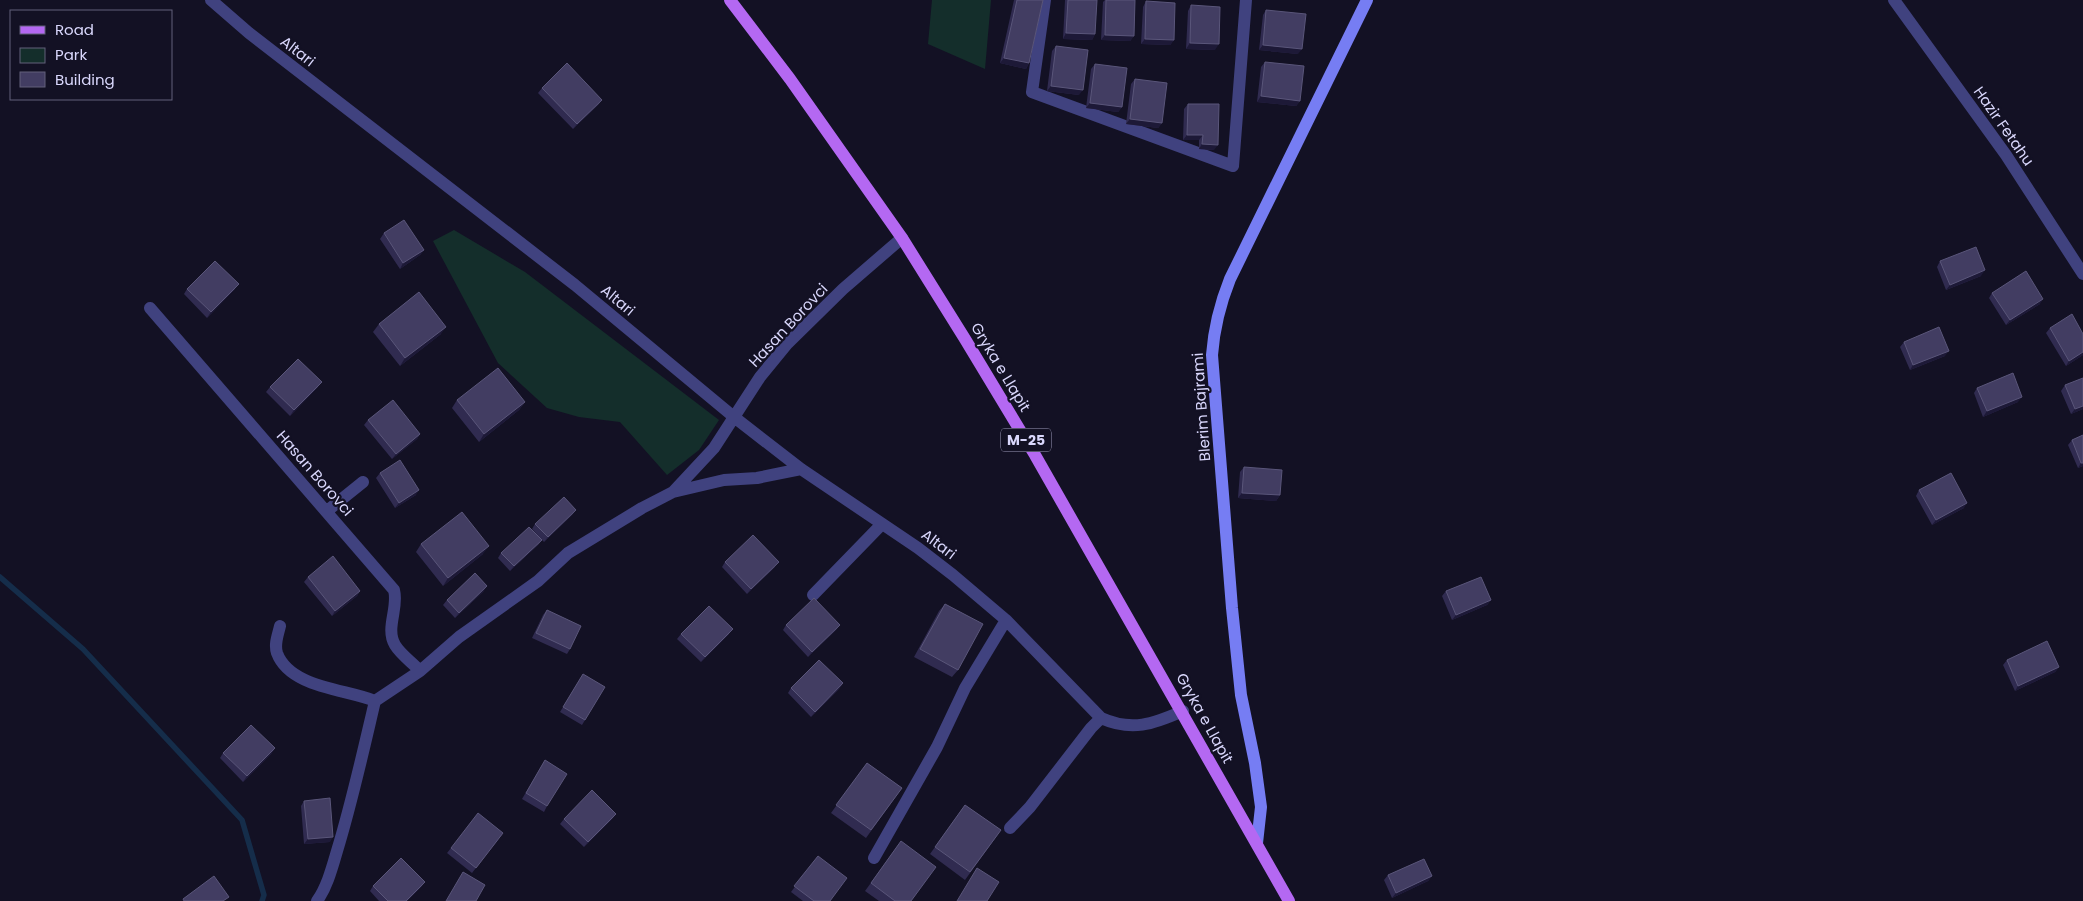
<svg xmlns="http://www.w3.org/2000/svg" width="2083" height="901" font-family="Poppins,sans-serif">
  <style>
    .green { fill: #142e2b }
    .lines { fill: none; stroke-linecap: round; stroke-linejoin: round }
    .stream { stroke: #152d4a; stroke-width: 5.5 }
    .street { stroke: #40427f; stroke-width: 12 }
    .secondary { stroke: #767df3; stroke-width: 12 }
    .primary { stroke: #b468f2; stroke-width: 12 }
    .wall { fill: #302b50 }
    .shaded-wall { fill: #1d1937 }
    .building { fill: #423d62; stroke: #5a567a }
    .labels { text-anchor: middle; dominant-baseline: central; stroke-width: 4.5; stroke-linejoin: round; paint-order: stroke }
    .shield { fill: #131124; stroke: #9e9cbb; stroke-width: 1 }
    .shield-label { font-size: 14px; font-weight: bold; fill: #d9d7fc }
    .street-label { font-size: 15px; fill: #d9d7fc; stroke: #131124 }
  </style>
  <rect width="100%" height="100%" fill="#131124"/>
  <path class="green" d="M932,0h59l-6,69 -57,-25z
    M454,230l71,42 194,148 -20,30 -32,25 -47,-53 -41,-5 -32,-9 -49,-45 -65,-122z"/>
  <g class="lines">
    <path class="stream" d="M0,577l83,72 159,171 22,75 -2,6"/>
    <path class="street" d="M211,0l38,33 326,252 159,132 67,52 117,79 35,27 53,45 95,98c31,14 52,6 82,-7
      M1045,0l-13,92 201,74 13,-166
      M1894,0l112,155 77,119
      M150,308l244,282c5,18 -9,38 1,55 6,10 17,17 25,26
      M673,492l41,-44 46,-71 27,-33 56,-55 59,-51
      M327,511l36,-29
      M813,595l69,-71
      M280,626c-2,9 -6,18 -3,27 13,35 69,36 98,48
      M1010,828l20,-21 61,-79 10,-10
      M874,858l63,-111 28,-59 41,-68
      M317,901c10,-14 15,-33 20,-50 15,-49 26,-99 38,-150l45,-30 39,-34 79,-56 30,-28 74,-45 31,-16 51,-12 33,-2 44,-9"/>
    <path class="secondary" d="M1257,843l4,-36 -6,-44 -14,-68 -9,-87 -20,-253c2,-27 8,-51 18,-76l137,-279"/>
    <path class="primary" d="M730,0l60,79 112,159 63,101 70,116 254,446"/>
  </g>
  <path class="wall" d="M1014,0h29l-14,63 -3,6 -26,-6z
    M1065,0h32l-2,34 -3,6 -29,-1z
    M1105,0h30l-1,36 -4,5 -29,-1 2,-38z
    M1146,1l28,39 -4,5 -29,-1 2,-37z
    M1191,5l24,45 -29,-1 2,-38z
    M1266,10l32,44 -39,-4 4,-35z
    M1056,46l23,49 -32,-4 5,-40z
    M1265,62l35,39 -4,5 -39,-4 4,-35z
    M1095,64l27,43 -4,5 -32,-4 5,-39z
    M1135,79l27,44 -4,5 -32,-4 5,-40z
    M542,88l60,12 -4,5 -25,24 -35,-36z
    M1188,104l26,46 -15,-1v-9h-16l1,-31z
    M384,233l40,17 -4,5 -20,14 -20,-30z
    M1940,261l41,15 -35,14 -9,-23z
    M187,289h48l-28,29 -23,-24z
    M1992,293l48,11 -34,21 -17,-27z
    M379,324l62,10 -41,32 -27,-34z
    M2050,328l33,27 -17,11 -20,-33z
    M1904,342l41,14 -35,14 -10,-23z
    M2065,385l18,24 -12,5 -10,-23z
    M270,387h48l-28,29 -24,-24z
    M1977,388l41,14 -35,15 -9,-24z
    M457,400l68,2 -6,8 -40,32 -27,-34z
    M368,420l52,14 -3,5 -25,20 -28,-34z
    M2083,435v31l-5,2 -10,-23 4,-5z
    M1244,467l36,28 -4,6 -38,-3 2,-26z
    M380,473l36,22 -21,13 -19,-30z
    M1919,490l45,18 -32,17 -16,-29z
    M576,510l-4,5 -28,27 -12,-13 3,-5z
    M542,540l-4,5 -28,26 -12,-13 3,-5z
    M421,544l62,10 -40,32 -27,-34z
    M725,562l50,5 -28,27 -25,-27z
    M308,577l52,14 -3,5 -25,20 -28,-34z
    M484,591l-29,27 -12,-13 4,-5z
    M1446,591l45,9 -4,5 -35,15 -10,-24z
    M945,604l13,66 -6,7 -38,-20 25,-46z
    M547,610l23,39 -3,5 -35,-16 11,-23z
    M786,625h54l-4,5 -28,27 -25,-27z
    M681,634h48l-28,28 -24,-23z
    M2007,660l52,7 -4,5 -40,19 -12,-26z
    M583,674l2,46 -3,5 -22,-13z
    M843,683l-4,6 -28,28 -23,-24 3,-5z
    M275,748l-4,6 -28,28 -23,-24 3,-5z
    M545,760l2,46 -3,6 -22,-13z
    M867,763l35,25 -36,50 -35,-25z
    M304,801l26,41 -26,2 -3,-38z
    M965,805l36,25 -36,50 -35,-26z
    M616,814l-4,5 -28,28 -24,-23 4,-5z
    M503,833l-31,40 -25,-20 4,-5z
    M901,841l10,60h-32l-14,-10z
    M818,856l12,45h-27l-12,-9z
    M1388,875l44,1 -4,5 -36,17 -8,-18z
    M425,882l-4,5 -14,14h-28l-9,-10 3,-5z"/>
  <path class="shaded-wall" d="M1066,33l29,1 -3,6 -29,-1z
    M1105,35l29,1 -4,5 -29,-1z
    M1145,39l29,1 -4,5 -29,-1z
    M1190,43l29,1 -4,6 -29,-1z
    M1263,45l39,4 -4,5 -39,-4z
    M1004,58l25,5 -3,6 -26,-6z
    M1051,86l32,4 -4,5 -32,-4z
    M1261,96l39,5 -4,5 -39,-4z
    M602,100l-4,5 -25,24 4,-5z
    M1090,103l32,4 -4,5 -32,-4z
    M1130,119l32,4 -4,5 -32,-4z
    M1187,135h16l-4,5h-16z
    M1202,144l16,1 -4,5 -15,-1z
    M424,250l-4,5 -20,14 3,-6z
    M1985,270l-4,6 -35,14 4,-5z
    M239,284l-4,5 -28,29 4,-6z
    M2043,299l-3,5 -34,21 4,-5z
    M446,327l-5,7 -41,32 5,-8z
    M1949,351l-4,5 -35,14 3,-5z
    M2083,352v3l-17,11 3,-5z
    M322,382l-4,5 -28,29 4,-6z
    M2022,397l-4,5 -35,15 4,-6z
    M525,402l-6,8 -40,32 5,-8z
    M2083,406v3l-12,5 4,-5z
    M420,434l-3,5 -25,20 4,-5z
    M2081,463h2v3l-5,2z
    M419,490l-3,5 -21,13 4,-5z
    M1242,493l38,2 -4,6 -38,-3z
    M1967,503l-3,5 -32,17 4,-5z
    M576,510l-4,5 -28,27 4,-5z
    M542,540l-4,5 -28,26 4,-5z
    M489,546l-6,8 -40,32 5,-8z
    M779,562l-4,5 -28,27 4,-5z
    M487,586l-3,5 -29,27 4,-5z
    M360,591l-3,5 -25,20 3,-5z
    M1491,600l-4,5 -35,15 4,-5z
    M840,625l-4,5 -28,27 4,-5z
    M733,629l-4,5 -28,28 4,-5z
    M2059,667l-4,5 -40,19 3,-5z
    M843,683l-4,6 -28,28 4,-5z
    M275,748l-4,6 -28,28 4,-6z
    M616,814l-4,5 -28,28 4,-5z
    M333,837l-3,5 -26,2 4,-5z
    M1432,876l-4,5 -36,17 4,-5z
    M425,882l-4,5 -14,14h-1z"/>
  <path class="building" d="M1017,0h26l-14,63 -25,-5z
    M1068,0h29l-2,34 -29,-1z
    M1106,0h29l-1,36 -29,-1z
    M1146,1l29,2 -1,37 -29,-1z
    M1191,5l29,2 -1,37 -29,-1z
    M1266,10l40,4 -4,35 -39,-4z
    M1056,46l32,4 -5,40 -32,-4z
    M1265,62l39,4 -4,35 -39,-5z
    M567,63l35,37 -25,24 -35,-36z
    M1095,64l32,4 -5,39 -32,-4z
    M1135,79l32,4 -5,40 -32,-4z
    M1188,104h31l-1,41 -16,-1 1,-9h-16z
    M404,220l20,30 -21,13 -19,-30z
    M1976,247l9,23 -35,15 -10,-24z
    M215,261l24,23 -28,28 -24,-23z
    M2026,271l17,28 -33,21 -18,-27z
    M419,292l27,35 -41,31 -26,-34z
    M2072,314l11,20v18l-14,9 -19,-33z
    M1939,327l10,24 -36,14 -9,-23z
    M298,359l24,23 -28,28 -24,-23z
    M498,368l27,34 -41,32 -27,-34z
    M2013,373l9,24 -35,14 -10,-23z
    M2083,378v28l-8,3 -10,-24z
    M393,400l27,34 -24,20 -28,-34z
    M2083,435v28h-2l-9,-23z
    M400,460l19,30 -20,13 -19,-30z
    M1244,467l38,3 -2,25 -38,-2z
    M1951,473l16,30 -31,17 -17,-30z
    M564,497l12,13 -28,27 -13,-13z
    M462,512l27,34 -41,32 -27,-34z
    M529,527l13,13 -28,26 -13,-13z
    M753,535l26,27 -28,27 -26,-27z
    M333,556l27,35 -25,20 -27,-34z
    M475,573l12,13 -28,27 -12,-13z
    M1481,577l10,23 -35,15 -10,-24z
    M814,598l26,27 -28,27 -26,-27z
    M945,604l38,20 -25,46 -38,-21z
    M709,606l24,23 -28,28 -24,-23z
    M547,610l34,16 -11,23 -34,-16z
    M2047,641l12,26 -41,19 -11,-26z
    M819,660l24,23 -28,29 -24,-24z
    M583,674l22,13 -20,33 -22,-13z
    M251,725l24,23 -28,28 -24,-23z
    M545,760l22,14 -20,32 -21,-13z
    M867,763l35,25 -31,42 -35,-25z
    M592,790l24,24 -28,28 -24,-23z
    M330,798l3,39 -25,2 -4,-38z
    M965,805l36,25 -31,42 -35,-25z
    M478,813l25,20 -27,35 -25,-20z
    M901,841l35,26 -25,34h-16l-24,-18z
    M818,856l29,22 -17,23h-16l-20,-15z
    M401,858l24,24 -19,19h-18l-15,-15z
    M1424,859l8,17 -36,17 -8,-18z
    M977,868l22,14 -12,19h-30z
    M463,872l22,13 -9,16h-30z
    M214,876l15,21 -6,4h-39l-1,-2z"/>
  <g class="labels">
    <rect class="shield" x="1001" y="428.5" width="50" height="23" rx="4"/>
    <g class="shield-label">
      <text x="1026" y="440">M-25</text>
    </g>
    <g class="street-label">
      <text transform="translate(298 51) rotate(38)">Altari</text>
      <text transform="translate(2004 126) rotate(55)">Hazir Fetahu</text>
      <text transform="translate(618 300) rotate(40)">Altari</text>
      <text transform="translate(788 325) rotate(-47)">Hasan Borovci</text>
      <text transform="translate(1001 367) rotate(59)">Gryka e Llapit</text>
      <text transform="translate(1201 407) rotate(-94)">Blerim Bajrami</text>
      <text transform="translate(315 473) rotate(49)">Hasan Borovci</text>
      <text transform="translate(939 544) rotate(37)">Altari</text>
      <text transform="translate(1205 718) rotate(61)">Gryka e Llapit</text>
    </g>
  </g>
  <rect x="10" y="10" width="162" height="90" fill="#131124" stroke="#62607a"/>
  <rect x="20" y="26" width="25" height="8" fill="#b468f2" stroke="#62607a"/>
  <text x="55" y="35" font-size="15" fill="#d9d7fc">Road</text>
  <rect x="20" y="48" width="25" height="15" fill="#142e2b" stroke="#62607a"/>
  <text x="55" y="60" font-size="15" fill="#d9d7fc">Park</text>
  <rect x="20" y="72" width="25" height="15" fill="#423d62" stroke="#62607a"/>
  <text x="55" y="85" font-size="15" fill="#d9d7fc">Building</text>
</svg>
